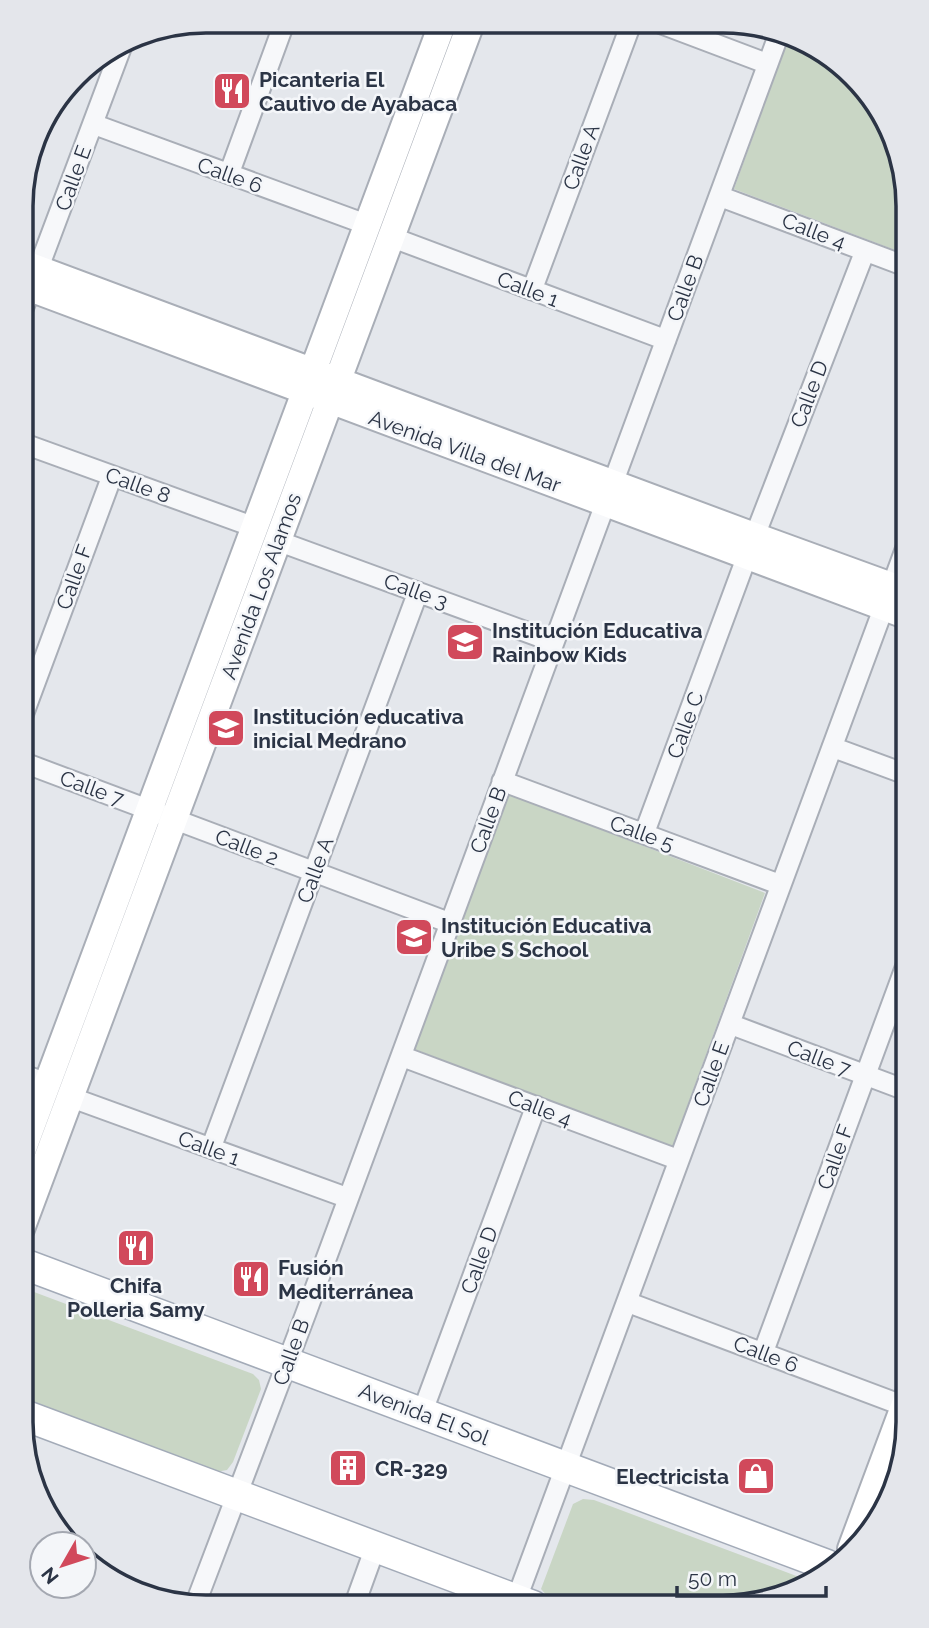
<svg xmlns="http://www.w3.org/2000/svg" width="929" height="1628" font-family="Raleway,sans-serif">
  <style>
    .green { fill: #c9d6c5 }
    .lines { fill: none; stroke-linecap: round; stroke-linejoin: round }
    .street-casing { stroke: #a9aeb7; stroke-width: 23 }
    .secondary-casing { stroke: #a9aeb7; stroke-width: 30 }
    .primary-casing { stroke: #a3abb8; stroke-width: 33 }
    .street { stroke: #f7f8fa; stroke-width: 19 }
    .secondary { stroke: #fff; stroke-width: 26 }
    .primary { stroke: #fff; stroke-width: 30 }
    .labels { text-anchor: middle; dominant-baseline: central; stroke-width: 5; stroke-linejoin: round; paint-order: stroke }
    .poi-label { font-size: 21px; font-weight: bold; fill: #2b3445; stroke: #f4f6f9; text-anchor: start }
    .street-label { font-size: 21px; fill: #2b3445; stroke: #f4f6f9 }
    .rim { fill: none; stroke: #2b3445; stroke-width: 3.5 }
  </style>
  <rect width="100%" height="100%" fill="#e4e7ec"/>
  <path class="green" d="M788,39l57,28 53,79 10,60v49l-174,-66z
    M509,794l256,99 -93,255 -258,-99z
    M23,1291l11,1 219,82 6,6 2,9 -28,73 -6,8 -11,2 -195,-72v-108z
    M583,1499l11,1 213,80 -24,17 -60,10h-153c-13,-5 -20,-7 -29,-18l32,-85z"/>
  <g class="lines">
    <defs>
      <path id="street" d="M662,24l106,40
        M93,124l275,101
        M229,174l56,-153
        M719,196l189,71
        M391,237l275,103
        M532,290l99,-266
        M22,312l101,-269
        M22,443l232,84
        M278,541l276,101
        M22,718l90,-242
        M832,747l76,28
        M22,762l428,161
        M502,781l279,104
        M644,834l103,-278 118,-305
        M730,1024l178,67
        M401,1056l278,104
        M21,1074l26,9
        M70,1097l278,101
        M211,1148l207,-556
        M627,1302l277,104
        M763,1353l145,-393
        M422,1413l114,-307
        M195,1605l111,-292 473,-1279
        M354,1606l21,-58
        M514,1606l394,-1064"/>
      <path id="secondary" d="M22,263l732,273 154,56
        M22,285l886,331
        M21,1154l422,-1132
        M21,1229l450,-1206
        M851,1549l57,-153"/>
      <path id="primary" d="M21,1263l806,302
        M21,1414l512,192"/>
    </defs>
    <use href="#street" class="street-casing"/>
    <use href="#secondary" class="secondary-casing"/>
    <use href="#primary" class="primary-casing"/>
    <use href="#street" class="street"/>
    <use href="#secondary" class="secondary"/>
    <use href="#primary" class="primary"/>
  </g>
  <defs>
    <symbol id="restaurant-square" viewBox="-11 -11 22 22"><rect x="-9" y="-9" width="18" height="18" rx="4" fill="#d1495b" stroke="#f4f6f9"/><path d="M-5-6h1v4h1v-4h1v4h1v-4h1v5L-1.5 .5V6h-2V.5L-5-1ZM5-6V6H3V1.5H1.5Q1.5-4 5-6Z" fill="#fff"/></symbol>
    <symbol id="school-square" viewBox="-11 -11 22 22"><rect x="-9" y="-9" width="18" height="18" rx="4" fill="#d1495b" stroke="#f4f6f9"/><path d="M0-5L7-2L0 1L-7-2ZM-4 1L0 2.5L4 1V4Q0 6-4 4Z" fill="#fff"/></symbol>
    <symbol id="building-square" viewBox="-11 -11 22 22"><rect x="-9" y="-9" width="18" height="18" rx="4" fill="#d1495b" stroke="#f4f6f9"/><path d="M-4-6H4V6H1V3H-1V6H-4ZM-2.5-4.3h1.7v1.8h-1.7ZM.8-4.3h1.7v1.8H.8ZM-2.5-1h1.7V.8h-1.7ZM.8-1h1.7V.8H.8Z" fill="#fff"/></symbol>
    <symbol id="shop-square" viewBox="-11 -11 22 22"><rect x="-9" y="-9" width="18" height="18" rx="4" fill="#d1495b" stroke="#f4f6f9"/><path d="M-5-2.5h2.3a2.7 3.5 0 0 1 5.4 0H5L5.5 6h-11ZM-1.5-2.5h3a1.5 2.3 0 0 0-3 0Z" fill="#fff"/></symbol>
  </defs>
  <g fill-rule="evenodd">
    <use href="#restaurant-square" x="210" y="69" width="44" height="44"/>
    <use href="#school-square" x="443" y="620" width="44" height="44"/>
    <use href="#school-square" x="204" y="706" width="44" height="44"/>
    <use href="#school-square" x="392" y="915" width="44" height="44"/>
    <use href="#restaurant-square" x="114" y="1226" width="44" height="44"/>
    <use href="#restaurant-square" x="229" y="1257" width="44" height="44"/>
    <use href="#building-square" x="326" y="1446" width="44" height="44"/>
    <use href="#shop-square" x="734" y="1454" width="44" height="44"/>
  </g>
  <g class="labels">
    <g class="poi-label">
      <text x="259" y="79">Picanteria El<tspan x="259" dy="24">Cautivo de Ayabaca</tspan></text>
      <text x="492" y="630">Institución Educativa<tspan x="492" dy="24">Rainbow Kids</tspan></text>
      <text x="253" y="716">Institución educativa<tspan x="253" dy="24">inicial Medrano</tspan></text>
      <text x="441" y="925">Institución Educativa<tspan x="441" dy="24">Uribe S School</tspan></text>
      <text x="278" y="1267">Fusión<tspan x="278" dy="24">Mediterránea</tspan></text>
      <text x="136" y="1285" text-anchor="middle">Chifa<tspan x="136" dy="24">Polleria Samy</tspan></text>
      <text x="375" y="1468">CR-329</text>
      <text x="729" y="1476" text-anchor="end">Electricista</text>
    </g>
    <g class="street-label">
      <text transform="translate(581 157) rotate(-70)">Calle A</text>
      <text transform="translate(230 175) rotate(20)">Calle 6</text>
      <text transform="translate(73 178) rotate(-70)">Calle E</text>
      <text transform="translate(814 231) rotate(21)">Calle 4</text>
      <text transform="translate(685 288) rotate(-70)">Calle B</text>
      <text transform="translate(528 289) rotate(21)">Calle 1</text>
      <text transform="translate(809 394) rotate(-69)">Calle D</text>
      <text transform="translate(465 451) rotate(20)">Avenida Villa del Mar</text>
      <text transform="translate(138 485) rotate(20)">Calle 8</text>
      <text transform="translate(74 577) rotate(-70)">Calle F</text>
      <text transform="translate(261 586) rotate(-70)">Avenida Los Alamos</text>
      <text transform="translate(416 591) rotate(20)">Calle 3</text>
      <text transform="translate(685 725) rotate(-70)">Calle C</text>
      <text transform="translate(92 788) rotate(20)">Calle 7</text>
      <text transform="translate(488 820) rotate(-70)">Calle B</text>
      <text transform="translate(642 833) rotate(20)">Calle 5</text>
      <text transform="translate(247 847) rotate(21)">Calle 2</text>
      <text transform="translate(315 870) rotate(-70)">Calle A</text>
      <text transform="translate(819 1058) rotate(21)">Calle 7</text>
      <text transform="translate(711 1074) rotate(-70)">Calle E</text>
      <text transform="translate(540 1108) rotate(21)">Calle 4</text>
      <text transform="translate(209 1148) rotate(20)">Calle 1</text>
      <text transform="translate(835 1157) rotate(-70)">Calle F</text>
      <text transform="translate(479 1260) rotate(-70)">Calle D</text>
      <text transform="translate(291 1352) rotate(-70)">Calle B</text>
      <text transform="translate(766 1354) rotate(21)">Calle 6</text>
      <text transform="translate(424 1414) rotate(21)">Avenida El Sol</text>
    </g>
  </g>
  <path d="M0 0H929V1628H0ZM206 33H723A173 173 0 0 1 896 206V1422A173 173 0 0 1 723 1595H206A173 173 0 0 1 33 1422V206A173 173 0 0 1 206 33Z" fill="#e4e6eb" fill-rule="evenodd"/>
  <path class="rim" d="M206 33H723A173 173 0 0 1 896 206V1422A173 173 0 0 1 723 1595H206A173 173 0 0 1 33 1422V206A173 173 0 0 1 206 33Z"/>
  <g transform="translate(63 1565) rotate(231)"><circle r="33" fill="#f4f6f9" stroke="#a4a8b1" stroke-width="2"/>
  <path d="M0-5L12 26L0 18L-12 26Z" fill="#d1495b"/>
  <text y="-10" font-size="19" font-weight="bold" text-anchor="middle" fill="#2b3445">N</text>
  </g>
  <path d="M677 1586v10h149v-10" fill="none" stroke="#2b3445" stroke-width="3.5"/>
  <text x="688" y="1586" font-size="21" fill="#2b3445" stroke="#f4f6f9" stroke-width="5" paint-order="stroke">50 m</text>
</svg>
